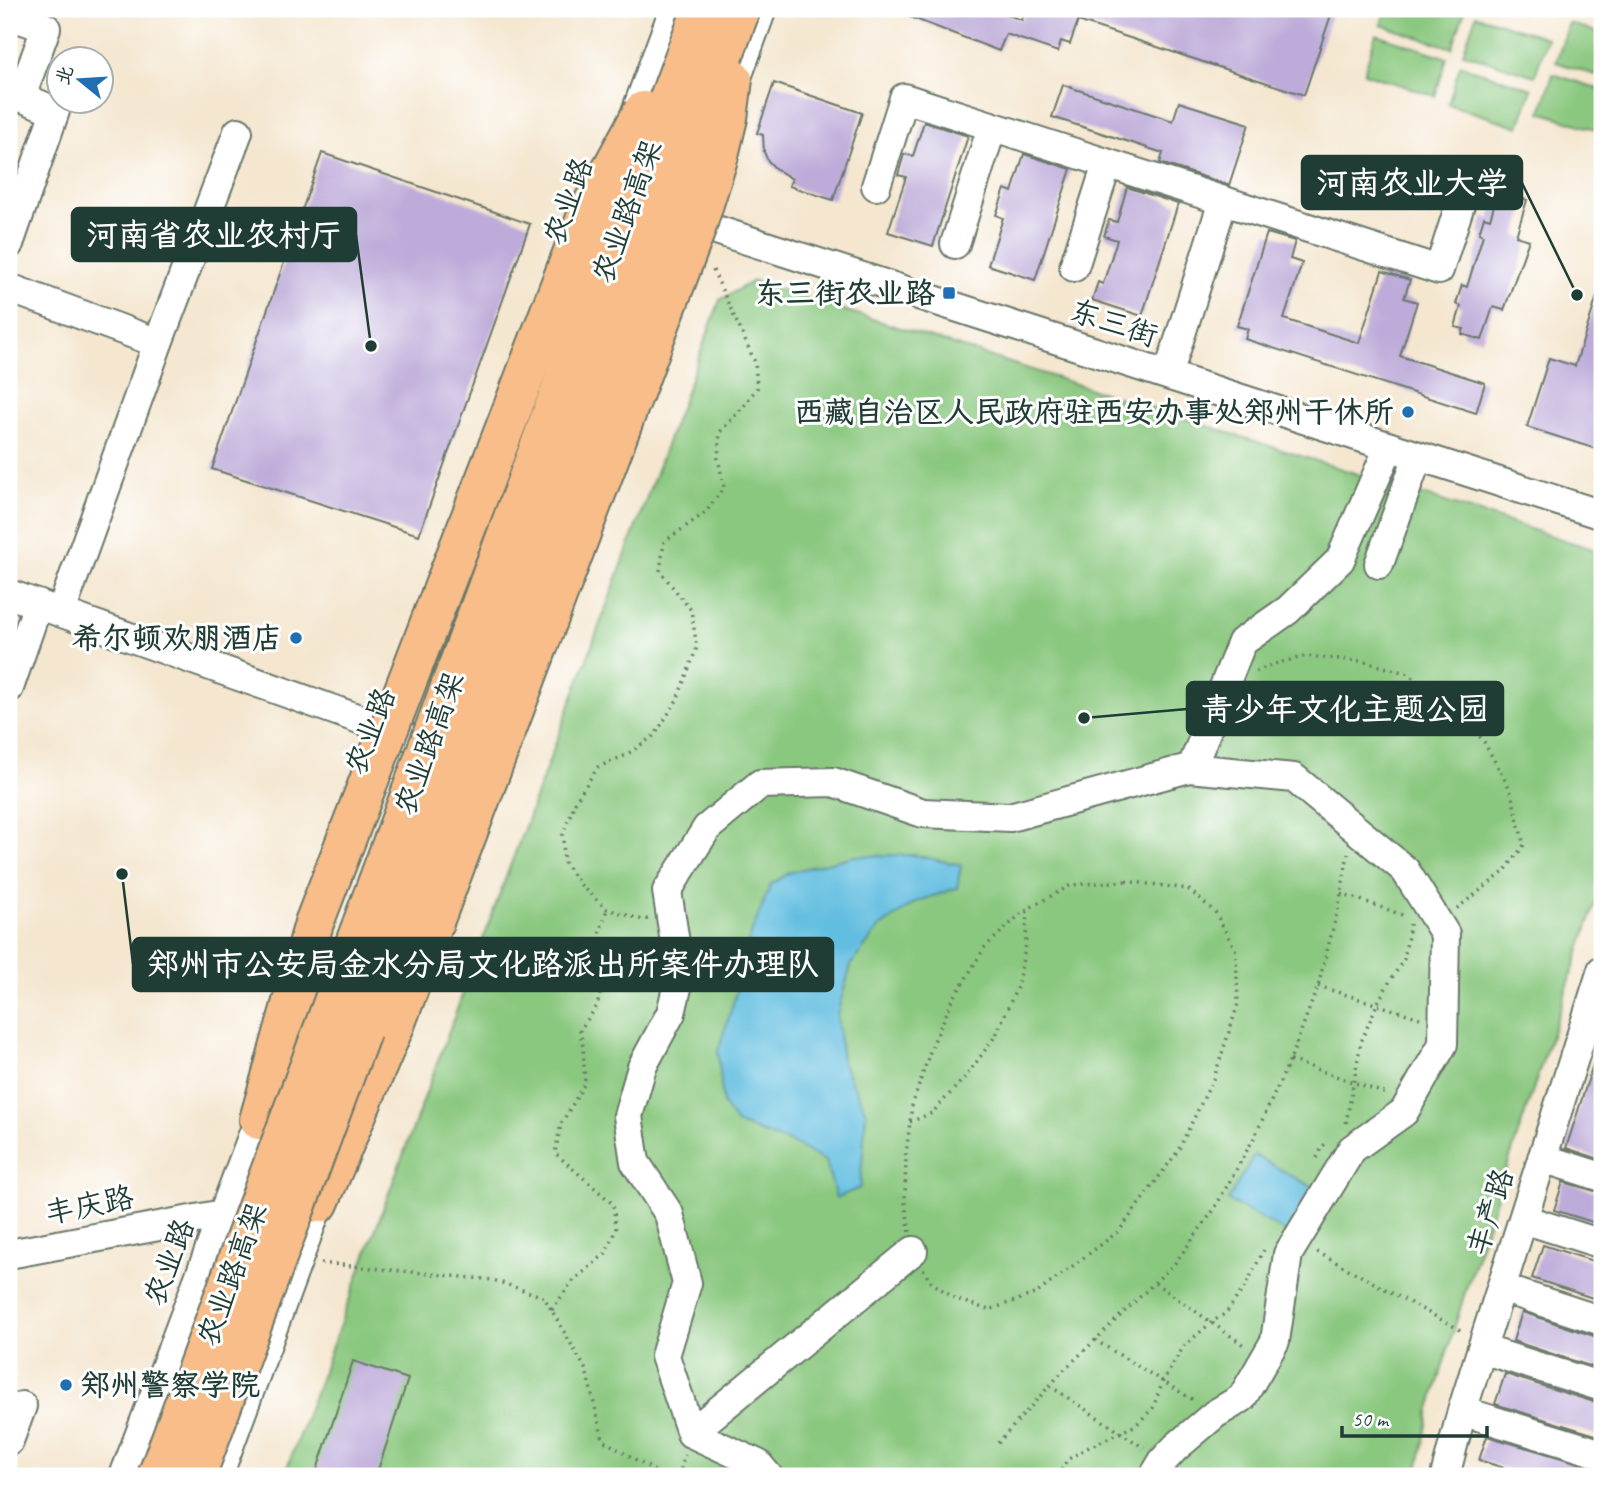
<svg xmlns="http://www.w3.org/2000/svg" width="1611" height="1485" font-family="Caveat,'LXGW WenKai TC',sans-serif">
  <style>
    .green { fill: #8ac87f; stroke: #54825a; stroke-width: 2 }
    .water { fill: #62bee0; stroke: #407e8a; stroke-width: 2 }
    .building { fill: #bdabd9 }
    .lines { fill: none; stroke-linecap: round; stroke-linejoin: round }
    .minor-casing { stroke: #6a786a; stroke-width: 32 }
    .highway-casing { stroke: #6a786a; stroke-width: 42 }
    .path { stroke: #6a786a; stroke-width: 3.5; stroke-dasharray: 2 5; stroke-linecap: butt }
    .minor { stroke: #fff; stroke-width: 28 }
    .highway { stroke: #f8bd89; stroke-width: 38 }
    .highway-bridge-casing { stroke: #6a786a; stroke-width: 42; stroke-linecap: butt }
    .highway-bridge { stroke: #f8bd89; stroke-width: 38 }
    .poi-dot { fill: #1f6fb2; stroke: #fff; stroke-width: 2.5 }
    .labels { text-anchor: middle; dominant-baseline: central; stroke-width: 6; stroke-linejoin: round; paint-order: stroke }
    .street-label { font-size: 30px; fill: #1f3d34; stroke: #fff }
    .poi-label { font-size: 30px; font-weight: bold; fill: #1f3d34; stroke: #fff; text-anchor: end }
    .leader { fill: none; stroke: #1f3d34; stroke-width: 2.5 }
    .callout-dot { fill: #1f3d34; stroke: #fff; stroke-width: 2.5 }
    .callout { fill: #1f3d34; stroke: #1f3d34; stroke-width: 2.5 }
    .callout-label { font-size: 32px; text-anchor: middle; font-weight: bold; fill: #fff }
  </style>
  <rect width="100%" height="100%" fill="#fff"/>
  <filter id="ink" filterUnits="userSpaceOnUse"><feTurbulence type="fractalNoise" baseFrequency=".0143" numOctaves="2"/><feDisplacementMap in="SourceGraphic" scale="14" xChannelSelector="R" yChannelSelector="G"/><feConvolveMatrix kernelMatrix="1 2 1 2 8 2 1 2 1" color-interpolation-filters="sRGB"/></filter>
  <filter id="wash" filterUnits="userSpaceOnUse"><feTurbulence type="fractalNoise" baseFrequency=".00686" numOctaves="4" result="noise"/><feDisplacementMap in="SourceGraphic" scale="28" xChannelSelector="R" yChannelSelector="G"/><feGaussianBlur stdDeviation="1.57" result="paint"/><feColorMatrix in="noise" values="0 0 0 0 0 0 0 0 0 0 0 0 0 0 0 0 0 1.4 0 .05"/><feComposite in="paint" operator="in"/></filter>
  <g filter="url(#wash)">
    <rect width="100%" height="100%" fill="#f4e6cf"/>
    <path class="green" d="M1386,9h75l4,1 -13,38 -71,-23z
      M1476,15l71,23 -12,38 -72,-23z
      M1569,23l33,11v43l-46,-15z
      M1376,34l71,24 -12,38 -71,-23z
      M1460,65l72,24 -13,38 -71,-23z
      M1553,74l49,16v42l-61,-20z
      M753,281l849,271v332l-136,405 -36,120 -13,67h-1133l436,-1176z"/>
    <path class="water" d="M914,855l47,10 -4,23 -41,14 -37,26 -28,37 -14,49 5,48 24,50 -6,76 -24,10 -10,-36 -34,-19 -55,-19 -14,-20 -5,-53 17,-54 15,-61 21,-52 20,-12 63,-16z
      M1254,1155l60,33 -25,46 -61,-34z"/>
    <g id="blocks">
      <path class="building" d="M892,9h99l31,11 4,-11h307l-29,86 -226,-74 -8,23 -9,-3 -3,11 -52,-18 -7,17 -107,-41z
        M774,83l88,30 -29,87 -44,-14 3,-7 -16,-10 -8,-8 -4,-9 -1,-17 -6,-2z
        M1063,85l110,36 6,-19 70,22 -20,61 -69,-22 3,-10 -111,-36z
        M924,122l44,14 -35,110 -45,-14 18,-55 -8,-2 6,-21 9,2z
        M322,153l208,71 -111,311 -207,-66z
        M1024,154l47,15 -36,111 -47,-15 15,-47 -7,-3 9,-26 7,3z
        M1127,187l51,17 -36,112 -50,-16 6,-18 5,2 14,-44 -13,-4 5,-16 8,2z
        M1507,194l20,6 -11,36 13,4 -25,70 -11,-3 -11,33 -20,-6 2,-5 -9,-2 6,-21 -5,-2 6,-19 5,2 16,-52 -4,-2 5,-16 6,2 6,-20 10,1z
        M1267,233l28,8 -5,18 12,4 -18,56 75,24 23,-72 28,9 -6,18 13,4 -17,54 85,27 -9,30 -231,-74 3,-10 -11,-3z
        M1599,290l3,1v160l-75,-24 22,-69 26,8z
        M1599,1046h3v114l-36,-12z
        M1563,1182l39,11v32l-48,-15z
        M1543,1245l59,19v37l-70,-23z
        M1522,1312l75,25h5v33l-89,-29z
        M353,1361l55,18 -32,97h-61z
        M1505,1374l92,29h5v34l-107,-33z
        M1487,1436l115,34v6h-73l-50,-16z"/>
    </g>
  </g>
  <g filter="url(#ink)">
    <use href="#blocks" fill-opacity="0" stroke="#6a786a" stroke-width="2"/>
    <g class="lines">
      <defs>
        <path id="minor" d="M9,15l37,13 -25,69 34,14 -46,133
          M729,99l33,-90
          M630,128l44,-119
          M876,186l28,-88 535,172 26,-81
          M679,218l923,297
          M955,244l37,-117
          M1074,267l33,-103
          M9,288l149,55
          M1168,375l55,-174
          M1379,564l39,-108
          M9,594l395,141
          M61,612l97,-269 80,-211
          M9,688l29,-84
          M1192,767l50,-125 46,-32 52,-50 49,-113
          M1542,1158l60,19
          M1523,1219l79,25
          M9,1254l214,-40
          M1501,1288l101,33
          M1482,1349l120,38
          M1462,1411l140,43
          M691,1433l222,-182
          M9,1441l13,-35
          M124,1476l141,-373
          M218,1476l107,-289
          M768,1476l-10,-12 -67,-31 -26,-77 22,-73 -18,-69 -34,-52 -7,-46 14,-49 29,-54 9,-38 -13,-84 40,-63 53,-44 73,-2 90,31 87,4 179,-49 105,10 111,92 40,64 -2,110 -39,68 -52,37 -64,105 -13,87 -33,57 -27,16 -40,34 -12,13 -9,15
          M1445,1476l17,-65 140,-441"/>
        <path id="highway" d="M259,1120l55,-197
          M319,1203l76,-178"/>
      </defs>
      <use href="#minor" class="minor-casing"/>
      <use href="#highway" class="highway-casing"/>
      <path class="path" d="M1256,672l11,-6 39,-10 56,5 44,12 43,31 34,36 27,49 14,56 -20,27 -48,37
        M1126,881l62,8 27,23 21,39 2,53 -23,71 -37,76 -59,80 -82,62 -48,17 -34,-11 -25,-18 -17,-30 -8,-48 1,-49 6,-48 20,-60 20,-45 33,-54 39,-36 47,-26z
        M1341,893l64,23
        M648,919l-5,1 -36,-11 -24,-21 -19,-26 -1,-28 13,-34 22,-33 28,-12 29,-20 22,-35 20,-53 -6,-37 -31,-39 4,-29 42,-30 18,-25 -6,-29 2,-26 23,-25 14,-19 -2,-26 -43,-94
        M1318,986l102,32
        M1290,1060l97,34
        M910,1122l22,-9 35,-38 29,-40 21,-48 9,-43 1,-35
        M1346,1123l15,-81 16,-38 10,-18 17,-27 6,-35
        M1317,1158l5,-11 6,-6
        M1317,1252l147,80
        M321,1263l172,17 51,17 42,73 17,70 60,36
        M1155,1283l90,63
        M552,1310l19,-27 34,-29 11,-25 -3,-25 -58,-51 6,-29 24,-41 -2,-36 -3,-17 17,-24 7,-29 -5,-42 8,-26
        M1095,1340l100,61
        M1050,1386l94,62
        M998,1443l64,-71 113,-109 38,-52 41,-73 36,-78 28,-74 21,-81 9,-51
        M679,1476l6,-21
        M1058,1476l9,-16 18,-11 51,-24 17,-17 10,-27 21,-35 28,-24 14,-9 20,-28 18,-35"/>
      <use href="#minor" class="minor"/>
      <use href="#highway" class="highway"/>
      <defs>
        <path id="highway-bridge" d="M314,923l275,-713 54,-99
          M395,1025l300,-793 23,-73 10,-41 5,-39
          M157,1476l545,-1467
          M196,1476l545,-1467"/>
      </defs>
      <use href="#highway-bridge" class="highway-bridge-casing"/>
      <use href="#highway-bridge" class="highway-bridge"/>
    </g>
  </g>
  <g class="poi-dot">
    <rect x="942" y="286" width="14" height="14" rx="3.5"/>
    <circle cx="1408" cy="412" r="7"/>
    <circle cx="296" cy="638" r="7"/>
    <circle cx="66" cy="1385" r="7"/>
  </g>
  <g class="labels">
    <g class="street-label">
      <text transform="translate(568 201) rotate(-70)">农业路</text>
      <text transform="translate(627 211) rotate(-70)">农业路高架</text>
      <text transform="translate(1114 323) rotate(18)">东三街</text>
      <text transform="translate(370 731) rotate(-69)">农业路</text>
      <text transform="translate(429 743) rotate(-70)">农业路高架</text>
      <text transform="translate(89 1205) rotate(-11)">丰庆路</text>
      <text transform="translate(1490 1212) rotate(-72)">丰产路</text>
      <text transform="translate(169 1262) rotate(-69)">农业路</text>
      <text transform="translate(232 1274) rotate(-70)">农业路高架</text>
    </g>
    <g class="poi-label">
      <text x="935" y="293">东三街农业路</text>
      <text x="1394" y="412">西藏自治区人民政府驻西安办事处郑州干休所</text>
      <text x="282" y="638">希尔顿欢朋酒店</text>
      <text x="80" y="1385" text-anchor="start">郑州警察学院</text>
    </g>
  </g>
  <path class="leader" d="M1577 295L1522 183M371 346L356 235M1084 718L1187 709M122 874L133 964"/>
  <g class="callout-dot">
    <circle cx="1577" cy="295" r="7"/>
    <circle cx="371" cy="346" r="7"/>
    <circle cx="1084" cy="718" r="7"/>
    <circle cx="122" cy="874" r="7"/>
  </g>
  <g class="callout">
    <rect x="1302" y="156" width="220" height="53" rx="7"/>
    <rect x="72" y="208" width="284" height="53" rx="7"/>
    <rect x="1187" y="682" width="316" height="53" rx="7"/>
    <rect x="133" y="938" width="700" height="53" rx="7"/>
  </g>
  <g class="callout-label">
    <text x="1412" y="194">河南农业大学</text>
    <text x="214" y="246">河南省农业农村厅</text>
    <text x="1345" y="720">青少年文化主题公园</text>
    <text x="483" y="975">郑州市公安局金水分局文化路派出所案件办理队</text>
  </g>
  <rect width="1611" height="1485" fill="none" stroke="#fff" stroke-width="35"/>
  <g transform="translate(80 80) rotate(288)"><circle r="33" fill="#ffffff" stroke="#a5b1ae" stroke-width="2"/>
  <path d="M0-5L12 26L0 18L-12 26Z" fill="#1f6fb2"/>
  <text y="-10" font-size="19" font-weight="bold" text-anchor="middle" fill="#1f3d34">北</text>
  </g>
  <path d="M1342 1426v10h145v-10" fill="none" stroke="#1f3d34" stroke-width="3.5"/>
  <text x="1352" y="1426" font-size="21" fill="#1f3d34" stroke="#ffffff" stroke-width="5" paint-order="stroke">50 m</text>
</svg>
